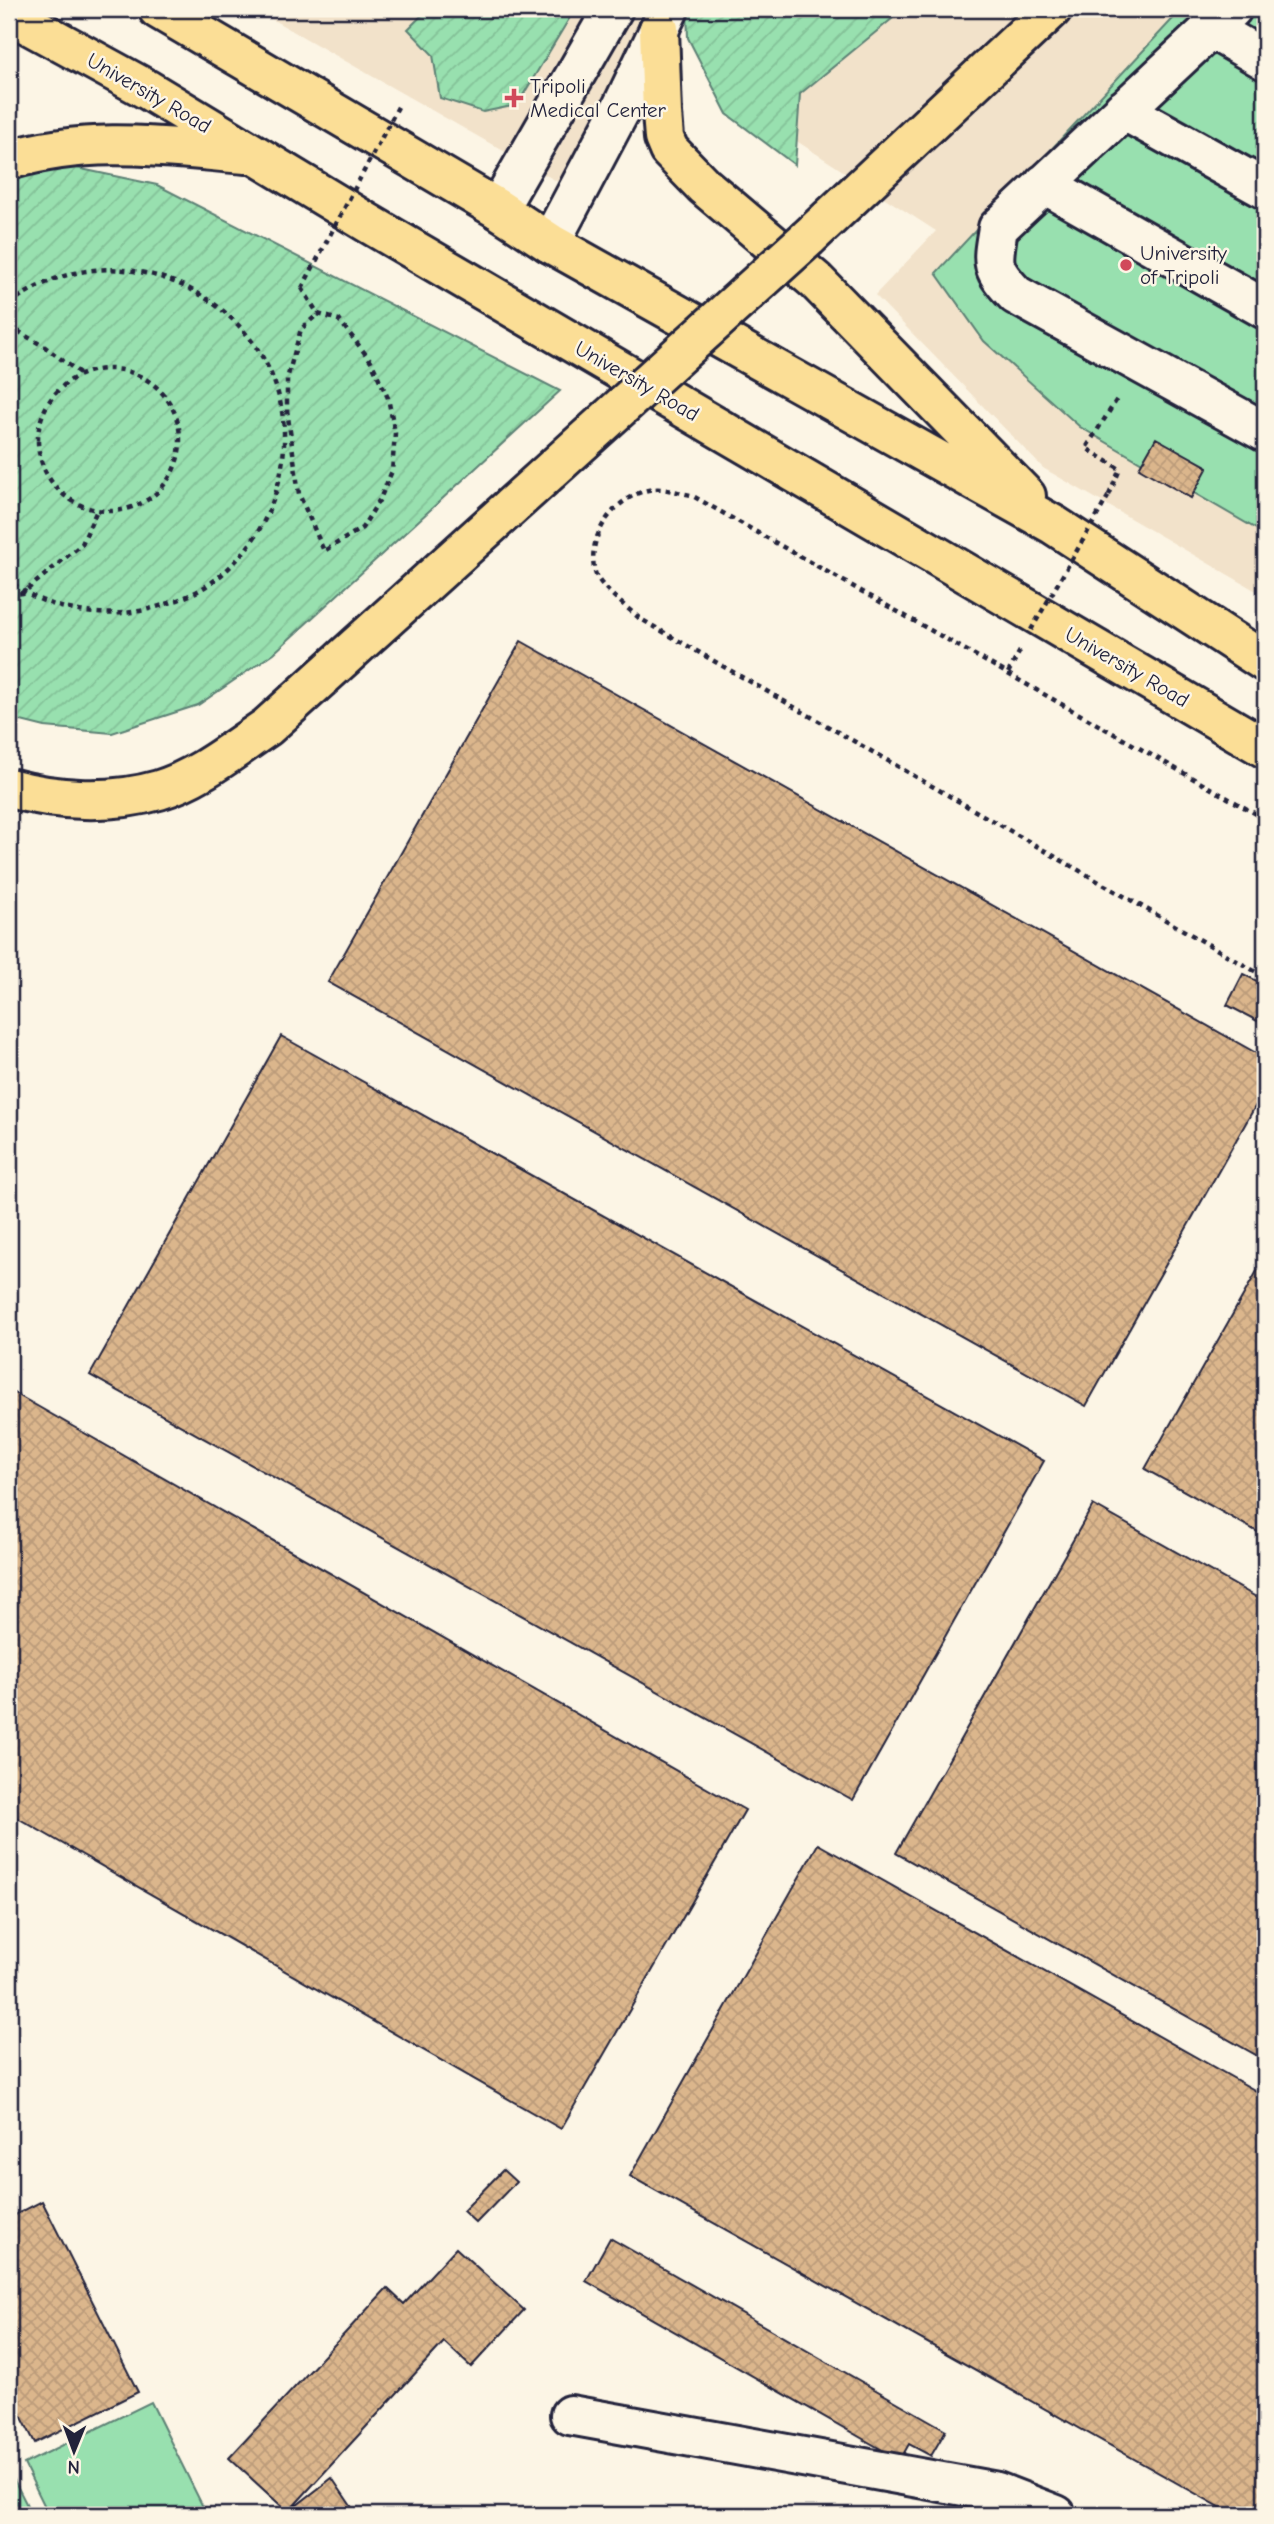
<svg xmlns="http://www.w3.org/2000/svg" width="1274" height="2524" font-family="'Comic Neue',sans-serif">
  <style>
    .built { fill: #f2e2ca }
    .grass { fill: #98e0af; stroke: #5d8175; stroke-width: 2 }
    .garden { fill: url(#garden-furrows); stroke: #5d8175; stroke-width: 2 }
    .building { fill: url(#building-cross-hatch); stroke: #22223b; stroke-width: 2 }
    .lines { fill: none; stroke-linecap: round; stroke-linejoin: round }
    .minor-casing { stroke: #22223b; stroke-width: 44 }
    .highway-casing { stroke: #22223b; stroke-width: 44 }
    .path { stroke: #22223b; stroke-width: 4.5; stroke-dasharray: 5 5; stroke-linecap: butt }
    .minor { stroke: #fcf5e5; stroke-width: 38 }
    .highway { stroke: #fbde96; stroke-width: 38 }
    .highway-bridge-casing { stroke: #22223b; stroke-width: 44; stroke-linecap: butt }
    .path-bridge { stroke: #22223b; stroke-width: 4.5; stroke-dasharray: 5 5; stroke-linecap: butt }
    .highway-bridge { stroke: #fbde96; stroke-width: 38 }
    .poi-dot { fill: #d1495b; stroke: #fcf5e5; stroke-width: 2.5 }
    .labels { text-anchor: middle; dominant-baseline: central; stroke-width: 5; stroke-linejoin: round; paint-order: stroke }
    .poi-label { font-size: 21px; fill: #22223b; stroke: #fcf5e5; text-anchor: start }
    .street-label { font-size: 21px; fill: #22223b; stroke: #fcf5e5 }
  </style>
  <defs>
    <pattern id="garden-furrows" width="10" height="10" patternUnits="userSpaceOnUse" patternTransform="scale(1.75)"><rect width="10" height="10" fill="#98e0af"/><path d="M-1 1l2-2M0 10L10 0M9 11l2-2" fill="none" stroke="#83c097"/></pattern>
    <pattern id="building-cross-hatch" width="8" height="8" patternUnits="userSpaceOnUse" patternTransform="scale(1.75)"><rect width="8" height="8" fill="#dbb68c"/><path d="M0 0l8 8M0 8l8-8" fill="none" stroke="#bc9c7a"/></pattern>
  </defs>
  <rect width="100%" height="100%" fill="#fcf5e5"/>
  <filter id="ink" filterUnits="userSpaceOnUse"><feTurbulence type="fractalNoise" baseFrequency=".0143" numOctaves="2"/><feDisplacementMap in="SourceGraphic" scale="14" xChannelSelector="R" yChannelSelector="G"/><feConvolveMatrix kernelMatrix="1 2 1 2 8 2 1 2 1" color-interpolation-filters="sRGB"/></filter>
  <g filter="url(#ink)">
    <path class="built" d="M254,9h414l-101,178z
      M751,9h514v587l-222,-128 -168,-173 61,-64 -226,-146z"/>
    <path class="grass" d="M1182,9h83v525l-185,-107 -96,-86 -48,-68z
      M151,2402l56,113h-158l-25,-51z
      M9,2470l23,45h-23z"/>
    <path class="garden" d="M428,9h147l-58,96 -34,7 -43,-14 -7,-43 -25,-26z
      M687,9h217l-104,85 -5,71 -68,-51 -39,-76z
      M67,166l90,19 403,206 -286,262 -76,52 -86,28 -67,-6 -36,-9v-539z"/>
    <path class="building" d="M1156,438l52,29 -17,31 -52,-30z
      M521,641l744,417v31l-179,317 -758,-424z
      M1243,974l22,11v40l-38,-20z
      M281,1036l763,425 -191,339 -763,-425z
      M1265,1257v279l-120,-67z
      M9,1390l736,420 -184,319 -552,-316z
      M1093,1505l172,97v458l-369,-207z
      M818,1844l447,252v419h-31l-604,-339z
      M503,2170l13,12 -40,41 -13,-12z
      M42,2201l96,191 -103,51 -26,-51v-174z
      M610,2238l336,192 -15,26 -22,-12 -9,16 -314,-179z
      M456,2248l68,62 -53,57 -27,-25 -156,170 -59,-54 158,-170 17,16z
      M332,2478l25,37h-77l8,-3z"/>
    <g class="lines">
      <defs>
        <path id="minor" d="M1232,9l-234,219c-6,36 -8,40 18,67l249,137
          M1210,28l55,32
          M1123,110l142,79
          M1044,184l221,125
          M498,209l115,-200
          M550,243l72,-136 47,-98
          M570,2415l427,77 59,23"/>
        <path id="highway" d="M158,9l340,200 52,34 504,282 211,137
          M9,14l139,76 220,133 897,525
          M659,29l3,84 2,25 5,12 35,36 112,95 210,215
          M9,160c83,-24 153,-13 237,-6
          M808,238l244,-229"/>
      </defs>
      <use href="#minor" class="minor-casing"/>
      <use href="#highway" class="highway-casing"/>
      <path class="path" d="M302,288l16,26
        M9,304c21,-15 45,-27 71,-32 81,-15 167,34 195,112 25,71 -3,155 -63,198 -19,14 -41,21 -63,27 -45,11 -105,2 -140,-29
        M318,314l21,6 32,41 17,37 7,35 -3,38 -12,28 -18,29 -38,23 -25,-57 -12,-84v-31l14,-50z
        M9,326l36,21 36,27
        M38 440a71 71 0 1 1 142 0a71 71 0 1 1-142 0Z
        M1109,495l11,-26 -34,-21 33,-52
        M9,595l14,-2 59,-49 15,-34
        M1008,673l13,-24
        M1265,819l-574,-324c-11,-2 -26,-7 -37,-6 -36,4 -69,46 -59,83 4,15 32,35 44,46l626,359"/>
      <use href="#minor" class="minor"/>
      <use href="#highway" class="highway"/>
      <defs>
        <path id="highway-bridge" d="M9,788c48,13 102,16 150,2 40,-12 75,-41 108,-63l541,-489"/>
      </defs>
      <use href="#highway-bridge" class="highway-bridge-casing"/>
      <path class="path-bridge" d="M302,288l97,-183
        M1031,630l78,-135"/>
      <use href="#highway-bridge" class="highway-bridge"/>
    </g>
  </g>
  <g class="poi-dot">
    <path d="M510.5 87.5h7v7h7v7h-7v7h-7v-7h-7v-7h7z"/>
    <circle cx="1126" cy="265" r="7"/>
  </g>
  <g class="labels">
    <g class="poi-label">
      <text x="530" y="86">Tripoli<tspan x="530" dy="24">Medical Center</tspan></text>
      <text x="1140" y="253">University<tspan x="1140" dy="24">of Tripoli</tspan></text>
    </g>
    <g class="street-label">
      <text transform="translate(149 93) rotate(30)">University Road</text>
      <text transform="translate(637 381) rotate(30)">University Road</text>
      <text transform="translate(1127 667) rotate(30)">University Road</text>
    </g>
  </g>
  <rect width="1274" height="2524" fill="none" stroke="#fcf5e5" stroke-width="35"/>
  <rect x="18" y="18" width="1239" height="2489" fill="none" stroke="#22223b" stroke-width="2.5" filter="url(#ink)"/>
  <g transform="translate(74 2451) rotate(181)" stroke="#fcf5e5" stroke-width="5" paint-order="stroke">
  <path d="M0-5L12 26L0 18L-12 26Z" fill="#22223b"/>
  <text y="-10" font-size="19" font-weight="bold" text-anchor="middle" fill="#22223b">N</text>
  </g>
</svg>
